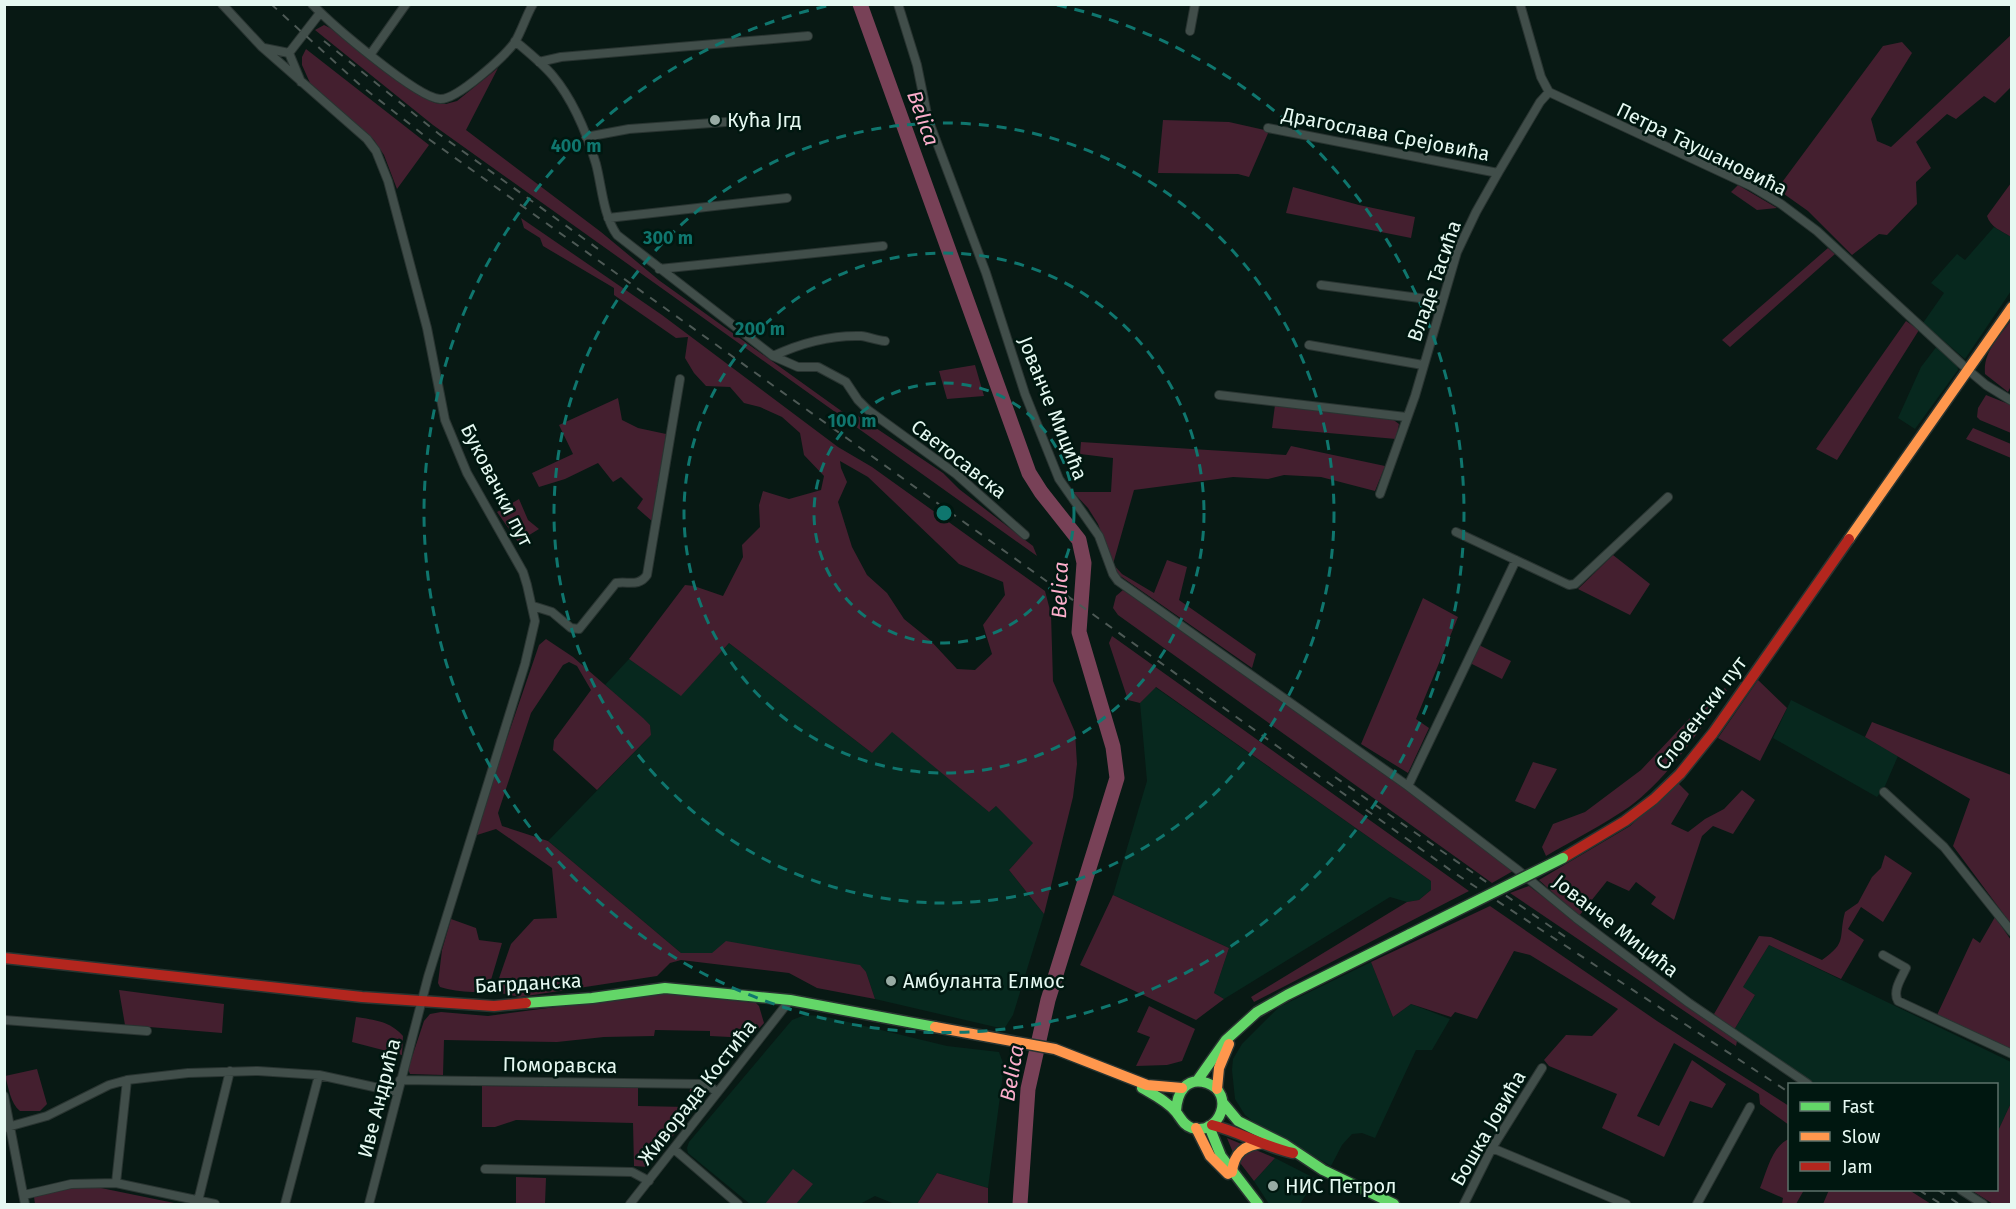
<svg xmlns="http://www.w3.org/2000/svg" width="2016" height="1209" font-family="'Fira Sans',sans-serif">
  <style>
    .built { fill: #07281e }
    .green { fill: #441f2f; fill-rule: evenodd }
    .lines { fill: none; stroke-linecap: round; stroke-linejoin: round }
    .river { stroke: #784157; stroke-width: 15 }
    .street-casing { stroke: #293431; stroke-width: 10 }
    .fast-casing { stroke: #293431; stroke-width: 13 }
    .slow-casing { stroke: #293431; stroke-width: 13 }
    .jam-casing { stroke: #293431; stroke-width: 13 }
    .street { stroke: #414e4a; stroke-width: 8 }
    .fast { stroke: #63d668; stroke-width: 10 }
    .slow { stroke: #ff974d; stroke-width: 10 }
    .jam { stroke: #b3261e; stroke-width: 10 }
    .rail { stroke: #4d5955; stroke-width: 2; stroke-dasharray: 8 8; stroke-linecap: butt }
    .fast-bridge-casing { stroke: #293431; stroke-width: 13; stroke-linecap: butt }
    .fast-bridge { stroke: #63d668; stroke-width: 10 }
    .ring { fill: none; stroke: #0f766e; stroke-width: 3; stroke-dasharray: 10 8 }
    .poi-dot { fill: #98aba4; stroke: #001710; stroke-width: 2 }
    .labels { text-anchor: middle; dominant-baseline: central; stroke-width: 5; stroke-linejoin: round; paint-order: stroke }
    .poi-label { font-size: 20px; fill: #e6f9f2; stroke: #001710; text-anchor: start }
    .street-label { font-size: 20px; fill: #e6f9f2; stroke: #001710 }
    .water-label { font-size: 21px; font-style: italic; fill: #fbaecb; stroke: #001710 }
    .centre { fill: #0f766e; stroke: #001710; stroke-width: 3 }
    .ring-label { font-size: 18px; text-anchor: middle; font-weight: bold; fill: #0f766e; stroke: #001710; stroke-width: 5; stroke-linejoin: round; paint-order: stroke }
  </style>
  <rect width="100%" height="100%" fill="#081914"/>
  <path class="built" d="M1994,227l17,10v54l-46,68 -42,-36 21,-30 -13,-10 26,-29 8,6z
    M1937,346l20,17 1,7 -43,59 -17,-11 23,-51z
    M729,643l143,110 20,-22 96,80 8,-5 38,37 -25,27 35,44 -31,101 -9,14 -129,-30 -9,-27 -154,-19h-31l-133,-112 103,-106 -1,-10 -45,-40 24,-26 52,36z
    M1155,687l276,194v9l-12,10 -12,2 -17,-5 -166,102 -10,-6 15,-45 -116,-53 34,-114 -7,-78z
    M1791,700l74,37 33,19 -13,30 -8,11 -104,-59z
    M1769,945l242,117v41l-14,30 -1,-49h-181l-81,-54 21,-35 -13,-7z
    M1371,962l22,55 18,-13 39,15 -18,31h-16l-41,88 -13,-5 -10,1 -10,11 -11,21 -74,-41 -12,-10 -10,-16 -3,-29 1,-11 9,-15 37,-37z
    M805,1015l18,1 124,30 52,6 5,14 -16,122 -51,-15 -20,31h-22l-20,-8 -15,8h-110l-62,-51 -1,-5 2,-6 60,-71 43,-51z
    M1275,1158l41,21 -16,25h-31l-15,-23z"/>
  <path class="green" d="M324,25l8,4 85,65 18,9 11,1 11,-3 41,-33 -32,62 135,102 59,49 187,134 5,-3 91,61 16,16 74,57 4,10 -604,-431 -118,-95z
    M2011,35v52l-16,16 -11,-7 -28,23 -9,-5 -31,28 15,26 -15,14 1,22 -30,31 -8,-1 -27,21 -44,-44 -31,-22 106,-143 19,-4 10,11 -41,66 6,22 14,6z
    M306,49l123,96 -32,44 -13,-34 -10,-15 -64,-57 -8,-18v-8z
    M1163,120l66,2 40,9 -20,46 -11,-3 -80,-1z
    M2011,183v54c-9,-6 -21,-10 -24,-21z
    M1738,185l39,23 -20,2 -26,-18z
    M1293,187l66,18 56,12 -4,21 -125,-25z
    M521,218l141,97 176,132 34,20 173,124 6,23 2,67 22,51 2,32 -4,33 -29,117 -35,-44 24,-27 -37,-37 -7,6 -97,-80 -20,21 -143,-110 -48,53 -52,-37 56,-74 9,1 29,10 20,-39 -1,-12 18,-18 -1,-22 4,-14 26,8 32,-9 3,-14 -20,-21 -4,-22 -18,-16 -22,-10 -16,-4 -14,-16 -24,-1 -12,-13 -9,-15 3,-21 -12,1 -62,-43v-7l-71,-42 -3,-8 -16,-10zM840,461l28,16 91,87 44,18 2,13 -22,30 9,29 -17,16 -18,-1 -27,-29 -26,-21 -17,-26 -20,-18 -15,-28 -14,-45 9,-20 -6,-14z
    M1828,248l7,6 -105,93 -8,-7z
    M2011,320v66l-3,6 -23,-18c-2,-23 14,-36 26,-54z
    M1906,321l13,9 -82,130 -21,-11z
    M975,365l9,31 -37,3 -8,-28z
    M1986,395l25,10v28l-31,-13 -3,-3 1,-9z
    M618,398l4,22 16,8 28,6 -13,88 -16,-14 6,-9 -22,-22 -8,5 -15,-19 -33,16 -26,8 -7,-14 41,-19 -14,-29z
    M1275,405l116,13 8,6 -3,15 -124,-11z
    M1973,428l38,16v14l-45,-19z
    M1081,442l205,13 5,-9 94,20 -10,25 -54,-14 -37,-2 -16,4 -35,-2 -99,13 -21,74 9,10 32,19 13,-33 20,7 -8,33 77,54 -4,14 -136,-95 -18,-49 -10,-16 -15,-16h38l2,-34 -33,-4z
    M519,499l9,21 11,9 -21,13 -21,-30z
    M1613,555l37,29 -20,31 -52,-26z
    M1123,590l292,206 98,75 -21,12 -374,-268 -5,-7 3,-12z
    M1423,598l35,19 -42,102 13,9 -21,45 -47,-29z
    M1112,636l357,255 -215,111 -3,-5 156,-95 12,-2 12,-10v-9l-275,-194 -16,16 -12,-3 -19,-57z
    M546,639l27,18 70,61 7,7 1,10 -54,55 -44,-40 1,-10 37,-50 -14,-24 -8,-4 -6,3 -32,48 -33,100 4,13 46,15 133,112h31l14,-12 134,24 6,7 9,27 -58,-11 -28,-15 -108,-13 -11,3 -13,13 -137,21 -19,-4 -4,-4v-5l14,-40 23,-25 23,-1 -5,-50 -56,-39 -19,6 15,-53 47,-137z
    M1479,645l32,16 -9,18 -32,-16z
    M1758,680l29,28 -27,53 -42,-23z
    M1725,688l2,3c-28,40 -59,87 -98,116 -26,18 -56,33 -83,49l-4,-9 11,-23 32,-12 56,-42 64,-68z
    M1872,722l139,53v149l-58,-78 17,-47 -105,-62z
    M1533,762l24,7 -22,40 -20,-8z
    M1678,783l11,11 -18,30 17,8 17,-13 19,-10 18,-19 13,10 -22,34 -20,-8 -11,10 -28,84 -23,-16 5,-7 -20,-15 -7,9 -22,-10 -28,35 -40,-36 91,-54z
    M1885,855l27,18 -29,49 -22,-15 -13,22 16,11 -23,39 -72,-34 -26,42 12,8 -21,35 -20,-16 45,-78 12,1 51,23c26,-18 16,-22 23,-48l13,-9 14,-26 9,-9z
    M1529,886l96,73 112,82 -1,5 -226,-153z
    M1113,895l116,53 -15,45 10,6 -28,21 -116,-55z
    M1490,906l167,115 132,85v19l-29,-21 -1,-10 -85,-51 -37,73 22,10 33,-66 34,24 -14,24 -22,-7 -26,56 -62,-29 15,-34 -68,-28 -5,-6 22,-25 26,1 26,-27 -88,-54 -16,-4 -37,68 -22,-7 -4,5 -40,-13 -18,13 -22,-55z
    M1995,917l16,23v110l-74,-35 36,-77 7,5z
    M451,919l25,9 3,12 23,3 -14,47c-14,4 -34,1 -48,-3l-2,-4 4,-33z
    M119,990l105,14 -2,29 -97,-8z
    M663,993l93,10 3,3 5,17 -14,15 -40,-2v-5l-55,-1 -1,6 -50,1 -47,5 -113,-2 -1,35 -33,-1 -2,-5 16,-48 6,-7 11,-2 47,4z
    M1149,1006l46,23 -13,32 -15,4 -31,1 14,-29 -13,-5z
    M356,1017c19,3 34,4 47,19l-1,19 -50,-13z
    M37,1069l10,35 -7,7h-20c-10,-8 -11,-23 -15,-35z
    M482,1086l156,1v19l49,1 3,-18 9,-1 7,4 -1,4 -57,71 -14,-1 -1,-43 -117,-3 -21,7h-13z
    M2011,1103v101h-18l-22,-14h25l1,-57z
    M1227,1138l48,20 -21,23 -20,-26z
    M1789,1139l1,51h14l-8,14h-14l1,-6 -23,-10c7,-17 12,-42 29,-49z
    M793,1169l20,15 -17,20h-31z
    M937,1173l51,15v16h-71z
    M516,1177l30,1 -1,26h-29z
    M79,1186l22,2 78,16h-144l-1,-7z
    M1829,1190h80l22,14h-108z"/>
  <g class="lines">
    <path class="river" d="M860,4l169,469 12,19 38,48 5,23 -5,69 34,115 4,31 -69,222 -20,89 -8,115"/>
    <defs>
      <path id="street" d="M222,4l40,43 105,92 9,12 12,30 39,147 18,92 22,53 56,99 4,13 8,36 -10,43 -97,313 -59,227
        M312,4c19,20 105,94 128,95 17,1 65,-43 75,-57 7,-12 11,-26 18,-38
        M898,4l19,61 11,54 58,154 39,121 34,85 40,57 14,38 5,7 290,205 111,85 57,47 113,85 119,81
        M1520,4l21,73 8,15 202,94 30,18 36,27 151,139 18,15 26,16
        M1190,31l5,-27
        M515,41c13,11 27,22 38,35 20,24 34,58 43,88 6,23 7,51 21,71l156,121 25,11h20l28,15 12,18 10,10 88,64 69,61
        M264,48l25,5 12,29
        M289,53l31,-40
        M370,55l36,-51
        M539,62l22,-5 247,-21
        M1268,128l230,45
        M586,137l43,-8 124,-9
        M608,218l179,-20
        M659,269l224,-23
        M1321,285l121,16
        M1309,345l114,20
        M773,356c28,-13 56,-21 88,-20 8,1 15,4 24,5
        M1219,395l187,22
        M1380,494l35,-98 42,-144 19,-40 22,-39 42,-71 9,-10
        M1456,532l113,53 6,-1 93,-87
        M533,606l19,6 19,16 8,1 37,-46c12,-2 23,4 31,-8l33,-196
        M1408,786l108,-226
        M1884,792l60,55 68,85
        M1883,955l23,13c-4,9 -14,23 -8,33l114,53
        M4,1020l143,11
        M400,1080l302,4 9,3 6,6
        M4,1096l21,108
        M4,1128l43,-12 62,-31 18,-5 61,-7 70,-2 61,4 78,17
        M1492,1148l134,56
        M675,1150l63,54
        M485,1169l147,3 17,9
        M116,1183l11,-103
        M1961,1190l22,14
        M24,1195l47,-11 45,-1 99,21
        M198,1201l32,-130
        M285,1204l34,-129
        M630,1204l160,-204
        M1464,1204l28,-56 50,-80
        M1697,1204l53,-97"/>
      <path id="fast" d="M526,1003l66,-5 73,-10 125,12 145,27
        M1197,1081l29,-41 31,-28 30,-17 123,-61
        M1142,1088c12,7 25,13 34,24 5,6 7,13 16,16 28,8 44,-35 15,-45 -21,-7 -30,10 -31,28
        M1223,1103l15,18 46,23 39,26 71,34
        M1209,1126l12,30 37,48"/>
      <path id="slow" d="M1849,539l163,-232
        M935,1027l120,22 92,36 35,3
        M1217,1089l2,-21 10,-24
        M1196,1128l14,28 18,18
        M1232,1172c2,-19 12,-27 31,-29"/>
      <path id="jam" d="M1563,858l62,-37 29,-22 26,-25 33,-41 136,-194
        M4,958l358,39 132,9 32,-3
        M1212,1125c28,7 53,22 81,28"/>
    </defs>
    <use href="#street" class="street-casing"/>
    <use href="#fast" class="fast-casing"/>
    <use href="#slow" class="slow-casing"/>
    <use href="#jam" class="jam-casing"/>
    <use href="#street" class="street"/>
    <use href="#fast" class="fast"/>
    <use href="#slow" class="slow"/>
    <use href="#jam" class="jam"/>
    <path class="rail" d="M271,4l89,81 70,55 1023,732 337,221
      M324,41l115,93 162,117
      M1335,777l232,161
      M1919,1190l22,14
      M1938,1190l21,14"/>
    <defs>
      <path id="fast-bridge" d="M1410,934l153,-76"/>
    </defs>
    <use href="#fast-bridge" class="fast-bridge-casing"/>
    <use href="#fast-bridge" class="fast-bridge"/>
  </g>
  <g class="ring">
    <circle cx="944" cy="513" r="130"/>
    <circle cx="944" cy="513" r="260"/>
    <circle cx="944" cy="513" r="390"/>
    <path d="M1057 5A520 520 0 1 1 831 5"/>
  </g>
  <g class="poi-dot">
    <circle cx="715" cy="120" r="6"/>
    <circle cx="891" cy="981" r="6"/>
    <circle cx="1273" cy="1186" r="6"/>
  </g>
  <g class="labels">
    <g class="poi-label">
      <text x="727" y="120">Кућа Јгд</text>
      <text x="903" y="981">Амбуланта Елмос</text>
      <text x="1285" y="1186">НИС Петрол</text>
    </g>
    <g class="street-label">
      <text transform="translate(1386 134) rotate(11)">Драгослава Срејовића</text>
      <text transform="translate(1702 149) rotate(26)">Петра Таушановића</text>
      <text transform="translate(1434 281) rotate(-71)">Владе Тасића</text>
      <text transform="translate(1053 408) rotate(68)">Јованче Мицића</text>
      <text transform="translate(959 459) rotate(38)">Светосавска</text>
      <text transform="translate(497 485) rotate(63)">Буковачки пут</text>
      <text transform="translate(1701 713) rotate(-53)">Словенски пут</text>
      <text transform="translate(1616 926) rotate(38)">Јованче Мицића</text>
      <text transform="translate(528 983) rotate(-3)">Багрданска</text>
      <text transform="translate(560 1065) rotate(1)">Поморавска</text>
      <text transform="translate(697 1092) rotate(-52)">Живорада Костића</text>
      <text transform="translate(379 1098) rotate(-76)">Иве Андрића</text>
      <text transform="translate(1488 1128) rotate(-60)">Бошка Јовића</text>
    </g>
    <g class="water-label">
      <text transform="translate(923 118) rotate(70)">Belica</text>
      <text transform="translate(1060 590) rotate(-88)">Belica</text>
      <text transform="translate(1012 1073) rotate(-80)">Belica</text>
    </g>
  </g>
  <circle cx="944" cy="513" r="9" class="centre"/>
  <g class="ring-label">
    <text x="576" y="152">400 m</text>
    <text x="668" y="244">300 m</text>
    <text x="760" y="335">200 m</text>
    <text x="852" y="427">100 m</text>
  </g>
  <rect width="2016" height="1209" fill="none" stroke="#e6f9f2" stroke-width="12"/>
  <rect x="1788" y="1083" width="210" height="108" fill="#001710" stroke="#5c716a" stroke-width="1.5"/>
  <rect x="1800" y="1102" width="30" height="9" fill="#63d668" stroke="#5c716a" stroke-width="1.5"/>
  <text x="1842" y="1113" font-size="18" fill="#e6f9f2">Fast</text>
  <rect x="1800" y="1132" width="30" height="9" fill="#ff974d" stroke="#5c716a" stroke-width="1.5"/>
  <text x="1842" y="1143" font-size="18" fill="#e6f9f2">Slow</text>
  <rect x="1800" y="1162" width="30" height="9" fill="#b3261e" stroke="#5c716a" stroke-width="1.5"/>
  <text x="1842" y="1173" font-size="18" fill="#e6f9f2">Jam</text>
</svg>
